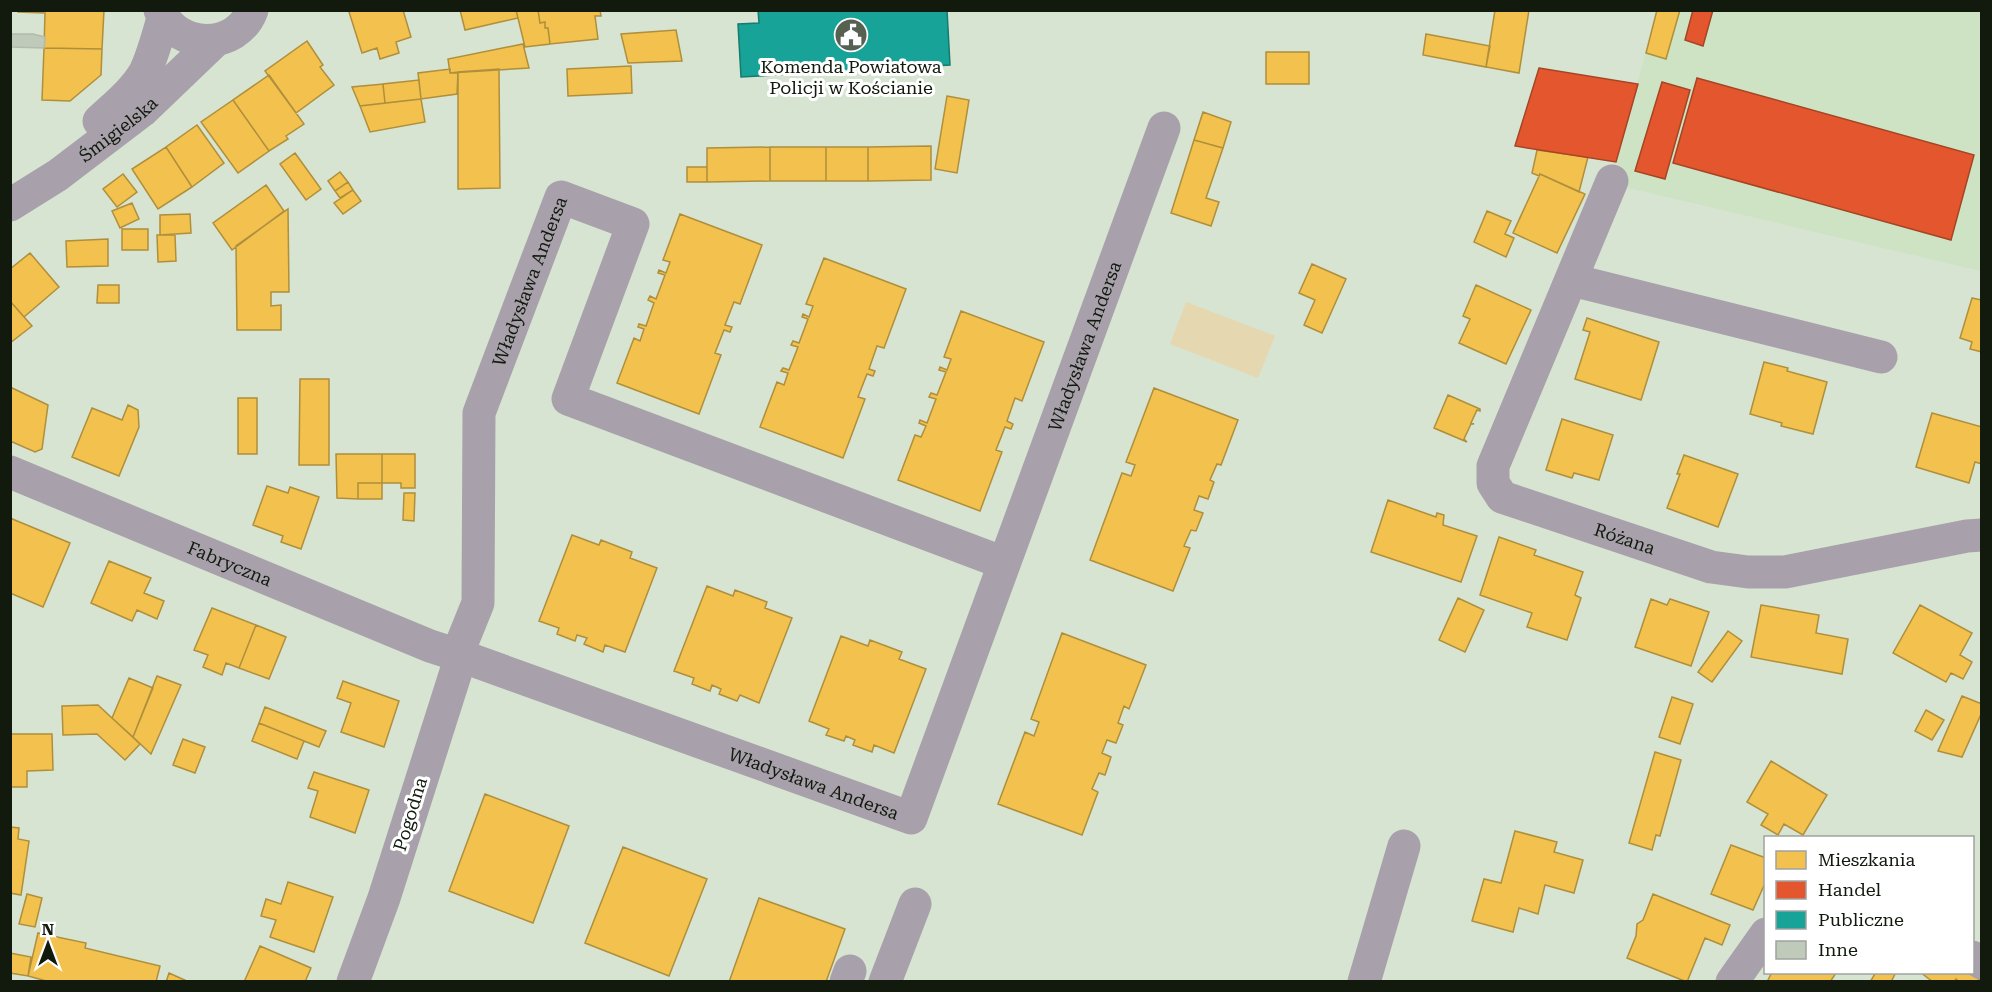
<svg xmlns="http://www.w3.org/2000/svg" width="1992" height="992" font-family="'Roboto Serif',serif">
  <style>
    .built { fill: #cde3c4 }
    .green { fill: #e5d7b0 }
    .homes { fill: #f2c14e; stroke: #af8f3b; stroke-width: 1.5 }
    .shops { fill: #e4572e; stroke: #a54524; stroke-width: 1.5 }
    .public { fill: #17a398; stroke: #167a6f; stroke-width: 1.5 }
    .building { fill: #bfcaba; stroke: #b0bbac; stroke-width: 1.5 }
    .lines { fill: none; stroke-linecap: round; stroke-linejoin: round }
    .minor { stroke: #a8a1ab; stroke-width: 33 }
    .tertiary { stroke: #a8a1ab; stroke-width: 33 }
    .labels { text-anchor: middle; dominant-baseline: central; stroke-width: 6; stroke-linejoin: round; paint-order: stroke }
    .poi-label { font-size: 18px; fill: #121a0e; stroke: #fff }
    .street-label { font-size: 18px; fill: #121a0e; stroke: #fff }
  </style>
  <rect width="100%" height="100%" fill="#d6e4d1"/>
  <path class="built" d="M1657,11h324v260l-352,-83 -13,-26z"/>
  <path class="green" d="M1186,302l89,34 -17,42 -88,-34z"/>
  <path class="homes" d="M18,10h86l-2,39 -58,-1 1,-35 -27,-1z
    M353,10h50l8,27 -15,5 3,11 -19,6 -3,-11 -15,5 -13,-41z
    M460,10h56l2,8 -53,12z
    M516,10h22l2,13 5,-1v6h3l2,16 -25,3z
    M538,10h62l1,6h-6l3,23 -48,5 -2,-16h-3v-6l-5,1z
    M1495,10h34l-10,63 -33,-6z
    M1657,10h23l-14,49 -20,-6z
    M676,30l6,31 -54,2 -7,-29z
    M1426,34l64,12 -4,21 -63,-12z
    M307,41l16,24 -3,2 14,18 -38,28 -31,-42z
    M523,44l6,24 -79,5 -2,-14z
    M44,48l58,1 -1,26 -31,26 -28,-1z
    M1266,52h43v32h-43z
    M631,66l1,27 -64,3 -1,-27z
    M450,69v4l8,-1 -1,22 -36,5 -3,-26z
    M499,69l1,119 -42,1v-117z
    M269,75l35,49 -18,12 2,3 -19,12 -36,-51z
    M419,80l2,19 -36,4 -2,-19z
    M383,84l2,19 -25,3 -8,-19z
    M947,96l22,4 -12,73 -22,-4z
    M421,99l4,23 -55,10 -10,-26z
    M233,100l36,51 -31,22 -37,-51z
    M1203,112l28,10 -8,26 -29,-8z
    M197,125l27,38 -32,24 -26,-40z
    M1194,140l29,8 -17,50 13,4 -8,24 -40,-13z
    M931,146v34l-63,1v-34z
    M166,147l26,40 -34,22 -26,-40z
    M770,147h56v34h-56z
    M770,147v34l-63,1v-34z
    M826,147h42v34h-42z
    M1537,150l51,7 -9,35 -39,-18 -1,2 -7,-3z
    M295,153l26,36 -15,11 -26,-36z
    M687,167h20v15h-20z
    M340,172l8,10 -13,9 -7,-10z
    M123,174l14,18 -20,15 -14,-18z
    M1540,174l45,20 -28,59 -44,-20z
    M348,182l5,8 -13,8 -5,-7z
    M266,185l18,26 -52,39 -19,-27z
    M353,190l8,11 -18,13 -9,-11z
    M132,203l7,16 -19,9 -8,-17z
    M288,209l1,83h-18v14l10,-1v25h-44l-1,-84z
    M1487,211l24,10 -6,13 9,4 -8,19 -32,-15z
    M190,214l1,19 -31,2v-20z
    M680,214l82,31 -22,59 -6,-2 -9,23 7,2 -2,5 -6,-2 -9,23 6,2 -22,59 -82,-31 17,-45 6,3 4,-12 -6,-2 1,-3 7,2 8,-23 -6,-3 2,-4 6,3 9,-24 -7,-2 1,-3 7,3 4,-11 -7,-2z
    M122,229h26v21h-26z
    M157,235h18l1,26 -18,1z
    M108,239v27l-41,1 -1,-26z
    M30,253l29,34 -35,30 -14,-16v-32z
    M824,258l82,31 -22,59 -7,-2 -8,23 6,2 -2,5 -6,-2 -9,23 7,2 -22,59 -83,-31 17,-45 7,3 4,-12 -7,-2 2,-3 6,2 9,-23 -7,-2 2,-4 6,2 9,-24 -6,-2 1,-3 6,3 4,-11 -7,-2z
    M1312,264l34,15 -24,54 -18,-8 11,-25 -16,-7z
    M98,285h21v18h-22z
    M1476,285l55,25 -25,54 -47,-21 11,-24 -7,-3z
    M1972,298l10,2v52l-12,-3 2,-7 -12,-4z
    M10,301l22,25 -22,17z
    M961,311l83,31 -22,59 -7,-3 -8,23 6,3 -2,5 -6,-2 -9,23 6,2 -22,59 -82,-31 17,-45 6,2 5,-11 -7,-3 1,-3 7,3 9,-24 -7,-2 2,-4 6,2 9,-23 -7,-2 1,-3 7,3 4,-11 -7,-2z
    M1587,318l72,24 -18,58 -66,-21 15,-47 -7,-2z
    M1764,362l24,6 -1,3 40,11 -14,52 -32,-8 1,-3 -32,-9z
    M300,379h29v86h-30z
    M10,387l38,18 -6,44 -7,3 -25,-11z
    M1154,388l84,32 -17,45 -4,-1 -7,16 4,2 -6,17 -9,-3 -5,14 9,3 -7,18 -5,-1 -7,16 6,2 -17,43 -83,-31 32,-87 9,3 4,-11 -9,-3z
    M1448,395l32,14v2l-3,-1 -6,13 3,1h-3l-7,15 3,3 -33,-14z
    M238,398h19v56h-19z
    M128,405l10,5 1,17 -20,49 -47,-19 20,-49 30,12z
    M1932,413l50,14v37l-7,-2 -6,21 -53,-16z
    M1562,419l51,16 -14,45 -25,-7 -2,5 -26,-8z
    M336,454h46v29h-24v16l-21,-1z
    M382,454h33v34h-14v-5h-19z
    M1684,455l54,19 -20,53 -51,-19 13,-34h-3z
    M358,483h24v16h-24z
    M267,486l21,7 2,-6 29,10 -18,52 -20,-7 2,-6 -30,-11z
    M404,493h11l-1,28 -11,-1z
    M1388,500l48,17 1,-4 7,2 -1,10 34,11 -16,46 -90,-30z
    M10,518l60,25 -27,64 -33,-14z
    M572,535l27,10 2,-5 31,12 -2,6 27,10 -32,84 -20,-7 -2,7 -19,-8 3,-6 -10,-3 -2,6 -18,-7 2,-6 -20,-7z
    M1499,537l37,13 -2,5 49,17 -8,23 6,3 -14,42 -40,-13 5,-14 -52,-18z
    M109,561l42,17 -7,15 20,8 -7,18 -20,-9 -5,11 -41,-18z
    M707,586l26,10 2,-6 32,12 -2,6 27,10 -33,85 -19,-8 -3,6 -18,-7 2,-5 -9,-4 -2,6 -18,-7 2,-6 -20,-7z
    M1458,598l26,12 -19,42 -26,-12z
    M1651,599l16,6 3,-6 39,13 -18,54 -56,-19z
    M1761,605l58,10 -3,18 32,6 -6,35 -91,-17z
    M1920,605l52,28 -12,22 12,7 -9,17 -12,-6 -5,9 -53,-29z
    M212,608l44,17 -17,43 -13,-5 -4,12 -19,-8 5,-12 -14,-5z
    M256,625l30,12 -17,42 -30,-11z
    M1728,631l14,10 -30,41 -14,-10z
    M1062,633l84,32 -17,44 -5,-3 -6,17 5,2 -7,18 -9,-3 -5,13 9,4 -6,18 -6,-2 -7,16 6,3 -16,43 -84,-31 27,-72 9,4 5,-14 -8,-3z
    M841,636l27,10 2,-6 32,12 -3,7 27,10 -32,84 -20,-8 -2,7 -19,-7 2,-5 -9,-4 -2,5 -18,-6 3,-6 -20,-8z
    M157,676l24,9 -30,69 -18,-17z
    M129,678l24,10 -20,49 -21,-19z
    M343,681l56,20 -15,46 -43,-15 10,-29 -14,-5z
    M1962,696l20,8v8l-20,45 -24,-6z
    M1672,697l21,7 -13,40 -21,-7z
    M98,705l42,39 -15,16 -28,-26 -34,1 -1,-29z
    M265,707l61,24 -7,16 -60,-24z
    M1926,710l18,10 -12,20 -17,-9z
    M259,723l45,18 -7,18 -45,-18z
    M10,734h42l1,36 -26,1v16h-17z
    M183,739l22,8 -10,26 -22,-8z
    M1655,752l26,8 -21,76 -4,-1 -4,15 -23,-7z
    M1771,761l56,34 -24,40 -19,-11 -6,11 -17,-10 7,-11 -21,-12z
    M314,772l55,18 -14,43 -45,-16 8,-26 -10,-3z
    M485,794l84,32 -36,97 -84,-32z
    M10,827l9,1 -1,11 11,2 -8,54 -11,-2z
    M1515,831l42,11 -3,10 29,8 -9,33 -29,-8 -7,29 -19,-6 -6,24 -41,-11 12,-42 17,4z
    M1731,845l35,13v23l-13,29 -42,-16z
    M623,847l84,32 -38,97 -84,-33z
    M288,882l45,15 -19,55 -44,-15 6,-17 -15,-4 5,-17 15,5z
    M27,894l15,4 -7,29 -16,-3z
    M1653,894l77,31 -8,20 -17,-7 -18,44 -60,-24 9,-22 1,-12 6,-4z
    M759,898l86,31 -19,53h-97z
    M38,933l48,10 -1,5 75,18 -4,16h-106l-22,-6z
    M260,946l51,22 -6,14h-61z
    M10,953l21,4 -3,19 -18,-3z
    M1772,972h64v1l-6,9h-63z
    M1876,972h20l-5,10h-21z
    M1920,972h50l12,10h-23l-3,-3 -2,3h-21z
    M169,973l20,9h-23z"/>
  <path class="shops" d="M1693,10h20l-10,36 -18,-6z
    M1539,68l99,16 -22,78 -101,-16z
    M1697,78l277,77 -23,85 -278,-77z
    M1662,82l28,8 -25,89 -30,-8z"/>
  <path class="public" d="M758,10h189l3,55 -209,12 -3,-53 21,-1z"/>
  <path class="building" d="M10,34h23l12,3 -1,11 -34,-1z"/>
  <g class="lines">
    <g class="minor">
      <path id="s1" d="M1612,181l-119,285v17l9,14 209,70 37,5h37l182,-36 15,-1"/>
      <path d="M1572,280l309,77"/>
      <path id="s2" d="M10,472l420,174 31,10 -77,242 -31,84"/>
      <path id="s3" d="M457,655l21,-52 1,-190 82,-216 72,27 -65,175 436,164"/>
      <path id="s4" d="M461,656l450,162 253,-690"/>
      <path d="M1972,957l10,6"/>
      <path d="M846,982l4,-11"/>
      <path d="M885,982l30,-78"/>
      <path d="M1364,982l40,-136"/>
      <path d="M1732,982l34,-48"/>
    </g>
    <g class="tertiary">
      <path d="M160,10c16,40 77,41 92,0"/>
      <path d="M99,121c16,-15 35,-30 46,-49 8,-17 13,-36 18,-54"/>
      <path id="s5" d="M10,205l48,-30 84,-64 73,-70"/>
    </g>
  </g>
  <defs>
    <symbol id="civic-disc" viewBox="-11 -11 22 22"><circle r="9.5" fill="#576152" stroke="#fff"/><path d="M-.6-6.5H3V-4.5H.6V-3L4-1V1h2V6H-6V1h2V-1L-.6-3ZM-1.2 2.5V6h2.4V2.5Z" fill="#fff"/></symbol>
  </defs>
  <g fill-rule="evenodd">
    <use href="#civic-disc" x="832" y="16" width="38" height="38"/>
  </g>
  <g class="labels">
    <g class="poi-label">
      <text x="851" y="66">Komenda Powiatowa<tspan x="851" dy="21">Policji w Kościanie</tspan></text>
    </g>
    <g class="street-label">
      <text stroke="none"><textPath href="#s5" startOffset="132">Śmigielska</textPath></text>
      <text stroke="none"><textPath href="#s3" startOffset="387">Władysława Andersa</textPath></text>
      <text stroke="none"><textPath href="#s4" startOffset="981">Władysława Andersa</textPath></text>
      <text stroke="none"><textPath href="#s1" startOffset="472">Różana</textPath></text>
      <text stroke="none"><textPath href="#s2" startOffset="238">Fabryczna</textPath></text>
      <text stroke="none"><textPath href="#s4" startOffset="375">Władysława Andersa</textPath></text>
      <text transform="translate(410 814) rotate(-73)">Pogodna</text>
    </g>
  </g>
  <rect width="1992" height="992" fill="none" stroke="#121a0e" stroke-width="24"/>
  <rect x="1764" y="836" width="210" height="138" fill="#ffffff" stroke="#a0a39f" stroke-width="1.5"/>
  <rect x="1776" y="851" width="30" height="18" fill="#f2c14e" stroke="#a0a39f" stroke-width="1.5"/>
  <text x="1818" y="866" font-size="18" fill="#121a0e">Mieszkania</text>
  <rect x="1776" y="881" width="30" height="18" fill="#e4572e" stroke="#a0a39f" stroke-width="1.5"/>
  <text x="1818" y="896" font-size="18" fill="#121a0e">Handel</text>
  <rect x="1776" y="911" width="30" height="18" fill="#17a398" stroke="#a0a39f" stroke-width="1.5"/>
  <text x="1818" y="926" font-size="18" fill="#121a0e">Publiczne</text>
  <rect x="1776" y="941" width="30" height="18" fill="#bfcaba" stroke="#a0a39f" stroke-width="1.5"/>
  <text x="1818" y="956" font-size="18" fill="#121a0e">Inne</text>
  <g transform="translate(48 944)" stroke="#ffffff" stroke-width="4.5" paint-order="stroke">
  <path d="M0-4.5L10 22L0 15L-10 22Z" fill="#121a0e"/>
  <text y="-9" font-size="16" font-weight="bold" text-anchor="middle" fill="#121a0e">N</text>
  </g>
</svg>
